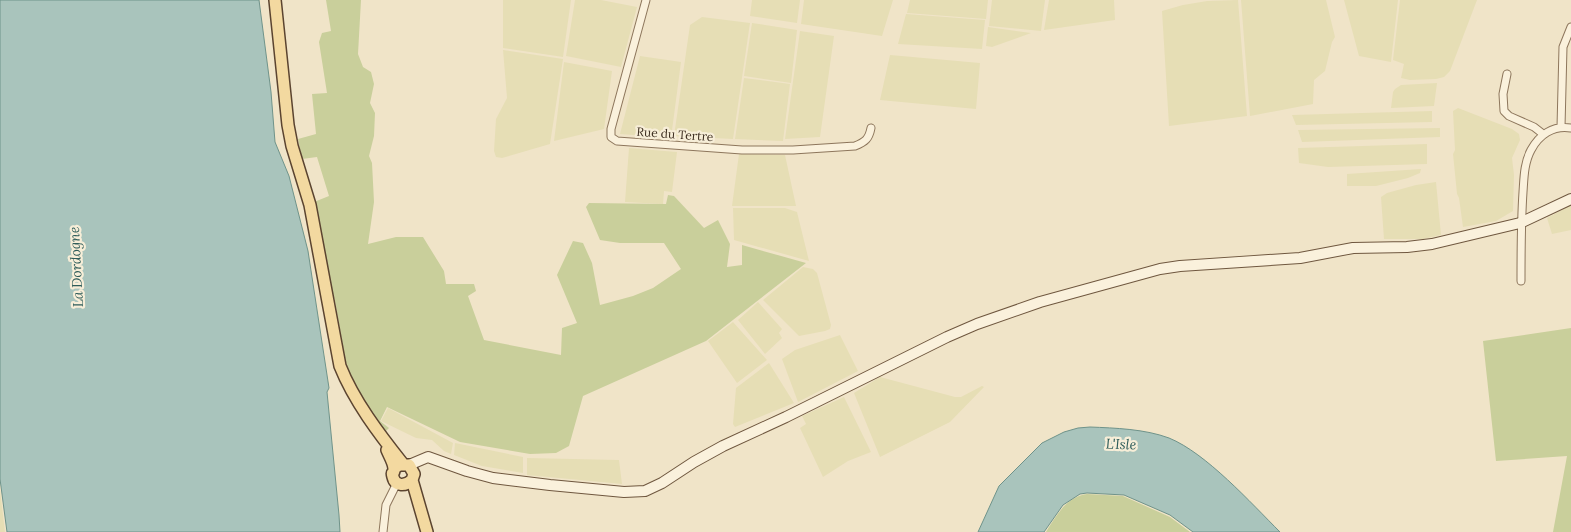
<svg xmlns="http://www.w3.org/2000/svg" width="1571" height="532" font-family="Lora,serif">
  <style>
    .farmland { fill: #e6deb5 }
    .green { fill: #c9cf9b }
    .water { fill: #a9c4bc; stroke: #6f938a }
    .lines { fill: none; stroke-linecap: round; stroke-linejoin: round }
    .street-casing { stroke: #8d765c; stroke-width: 9 }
    .secondary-casing { stroke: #6f573f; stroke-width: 12 }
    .primary-casing { stroke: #5b4430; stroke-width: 14 }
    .street { stroke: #faf1dc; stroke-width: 7 }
    .secondary { stroke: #faf1dc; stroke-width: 10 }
    .primary { stroke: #f3d9a0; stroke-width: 11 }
    .labels { text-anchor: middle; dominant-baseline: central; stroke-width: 4.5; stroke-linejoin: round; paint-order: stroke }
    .street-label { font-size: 12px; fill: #3d2e20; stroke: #f7eed8 }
    .water-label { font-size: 14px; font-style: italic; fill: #2f5d5a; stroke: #f7eed8 }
  </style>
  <rect width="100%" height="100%" fill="#f0e4c8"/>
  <path class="farmland" d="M503,0h68l-8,57 -60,-9z
    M575,0h26l36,7 -16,60 -55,-11z
    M752,0h48l-3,23 -47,-7z
    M804,0h89l-11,36 -81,-12z
    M910,0h78l-2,19 -79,-6z
    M992,0h53l-4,31 -52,-5z
    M1049,0h65l1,20 -71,10z
    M1238,0l9,116 -78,10 -7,-115 21,-6 24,-4z
    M1241,0h85l9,37 -3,5 -7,29 -11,9 -1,24 -63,12z
    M1344,0h54l-7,62 -32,-6z
    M1400,0h77l-27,71 -6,6 -8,2 -26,1 -9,-2 3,-14 -11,-4z
    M906,14l79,6 -3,29 -84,-5z
    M702,17l48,6 -17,116 -59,-3 16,-111z
    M752,23l45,7 -6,53 -47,-7z
    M988,27l43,6 -39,14 -6,-1z
    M800,31l34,5 -14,101 -35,2z
    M503,50l60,9 -13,85 -48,14 -6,-1 -2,-6 2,-32 11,-21z
    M890,55l90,8 -4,46 -96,-9z
    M640,56l41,6 -10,76 -51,-4z
    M564,62l48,9 -8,58 -50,12z
    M744,78l46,6 -7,57 -48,-2z
    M1437,83l-3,23 -43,2 2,-16 2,-3 6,-4z
    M1458,108l54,21 7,5 1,6 -8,18 2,17 -1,36 -17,10 -33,6 -4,-29 -2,-4 -4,-40 2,-4 -2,-39z
    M1432,111v11l-136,3 -4,-10z
    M1440,128v9l-138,5 -4,-12z
    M1427,144v20l-99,3 -29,-4 -1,-15z
    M629,148l48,4 -5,40 -8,-1 -1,13 -38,-2z
    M739,154l46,1 11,51h-64z
    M1421,169l-1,4 -12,5 -32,8h-29v-12z
    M1436,182l5,53 -18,4h-39l-3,-42 6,-4 29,-8z
    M1571,205v25l-19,4 -5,-16z
    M733,208h52l12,4 12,49 -75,-21z
    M803,267l10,2 4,4 14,52 -1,4 -5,2 -26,5 -36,-36z
    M758,302l24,27 -3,4 3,5 -17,16 -27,-34z
    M733,322l34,38 -30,23 -29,-42z
    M840,335l18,36 -60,31 -16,-43 13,-9z
    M769,363l25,40 -59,24 -2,-3 3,-36z
    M880,377l75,20h6l21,-11 2,1 -34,35 -70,35 -26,-64z
    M844,397l27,55 -23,9 -25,16 -23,-49 6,-4 -4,-8z
    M388,408l65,35 -2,11 -7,-3 -12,-11 -16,-2 -35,-17z
    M455,443l68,14v16l-41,-7 -28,-11z
    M527,458l92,2 3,24 -95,-9z
    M0,490l5,42h-5z"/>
  <path class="green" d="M326,0h35l-3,54 5,13 8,5 3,12 -4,19 5,10 -1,23 -5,20 3,7 2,39 -6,42 28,-7h27l21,34 2,13h28l2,7 -8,5 16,44 77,15 1,-27 15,-5 -20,-48 16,-34 10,2 9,20 8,42 33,-9 20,-8 28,-19 -17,-26h-44l-20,-3 -14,-33 3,-4 77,1 2,-9 6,1 30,32 14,-8 12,24 -3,23 15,-2v-20l64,18 -100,78 -123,55 -14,50 -13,7 -26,1 -70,-12 -73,-35 -7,14 9,7 -4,4 -34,-51 -6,-23 -10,-57 -9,-32 -12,-67 15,-6 -12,-39 -15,2 -4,-20 18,-5 -4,-40 15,-1 -8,-51 3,-9 9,-2z
    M1571,328v204h-18l14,-76 -71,5 -13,-120z
    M1087,494l36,2 47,21 20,15h-144c10,-16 20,-35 41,-38z"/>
  <path class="water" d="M0,0h259l12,92 4,50 14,34 19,75 21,137 -2,4 12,123 1,17h-333l-7,-53z
    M1090,427c25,1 55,2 79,11 37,15 82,65 111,94h-87l-23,-17 -46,-20 -37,-2 -7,1 -17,11 -19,27h-66l21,-46 43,-43 22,-11 14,-4z"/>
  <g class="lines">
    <defs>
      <path id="street" d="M646,0l-35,129v8l6,4 125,9h51l62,-4c10,-4 14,-7 16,-18
        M1507,74l-4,20 1,17 5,5 25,11 9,7
        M1561,127l2,-80 8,-20
        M1521,281c0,-30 0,-59 2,-89 1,-14 1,-29 8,-42 8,-15 22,-25 40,-22
        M383,532l3,-27 11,-22"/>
      <path id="secondary" d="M409,465l19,-8 39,14 26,7 57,7 74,7 21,-1 17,-8 32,-21 29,-16 63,-29 161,-80 30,-13 63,-22 120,-33 20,-3 120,-8 53,-10 54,-1 25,-3 88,-21 51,-24"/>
      <path id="primary" d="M275,0l13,125 4,21 18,59 30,161c14,35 39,68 63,98
        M387,450c2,5 7,13 7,19 0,8 -3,0 -1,8 2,10 13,9 19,3l2,-6 -5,-9h-10l-5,4
        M412,480l15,52"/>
    </defs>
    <use href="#street" class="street-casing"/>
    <use href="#secondary" class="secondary-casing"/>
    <use href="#primary" class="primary-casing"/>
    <use href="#street" class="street"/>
    <use href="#secondary" class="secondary"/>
    <use href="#primary" class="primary"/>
  </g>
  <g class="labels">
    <g class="street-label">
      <text transform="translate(675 134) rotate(4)">Rue du Tertre</text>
    </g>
    <g class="water-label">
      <text transform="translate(76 267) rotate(-93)">La Dordogne</text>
      <text transform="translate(1121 444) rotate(2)">L'Isle</text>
    </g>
  </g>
</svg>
